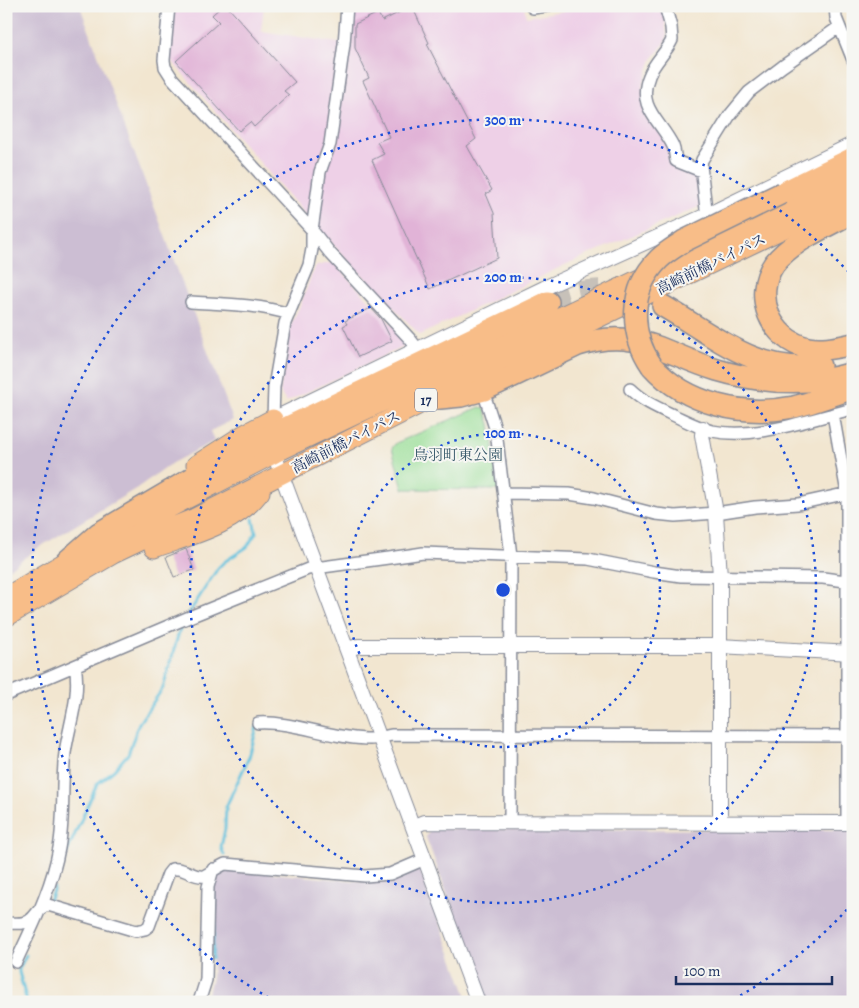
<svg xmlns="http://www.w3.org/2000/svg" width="859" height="1008" font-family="Alegreya,'Noto Serif JP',serif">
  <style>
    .built { fill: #eed0e7 }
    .industrial { fill: #ccbed3 }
    .green { fill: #99de96; stroke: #5a867a }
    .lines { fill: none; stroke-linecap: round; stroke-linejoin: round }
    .stream { stroke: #5dbfdb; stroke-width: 3 }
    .building { fill: #e1b3d7 }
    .motorway-tunnel { stroke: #c7c1b9; stroke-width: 21; stroke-dasharray: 21 11; stroke-linecap: butt }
    .minor-casing { stroke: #868a97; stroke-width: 14 }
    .tertiary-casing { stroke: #868a97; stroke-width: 16 }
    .trunk-casing { stroke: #868a97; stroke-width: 21 }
    .motorway-casing { stroke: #868a97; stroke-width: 24 }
    .minor { stroke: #fff; stroke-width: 11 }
    .tertiary { stroke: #fff; stroke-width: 14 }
    .trunk { stroke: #f8bd88; stroke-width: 19 }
    .motorway { stroke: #f8bd88; stroke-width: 21 }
    .motorway-bridge-casing { stroke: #868a97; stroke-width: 24; stroke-linecap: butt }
    .motorway-bridge { stroke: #f8bd88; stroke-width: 21 }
    .ring { fill: none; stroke: #1d4ed8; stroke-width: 2.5; stroke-dasharray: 2.5 5 }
    .labels { text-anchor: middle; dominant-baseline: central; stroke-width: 4; stroke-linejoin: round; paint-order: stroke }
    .shield { fill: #f6f6f2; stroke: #5d6b8a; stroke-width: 1 }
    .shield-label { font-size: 14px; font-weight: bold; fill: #1b2f5e }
    .street-label { font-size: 15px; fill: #1b2f5e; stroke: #f6f6f2 }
    .park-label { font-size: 15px; fill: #3a5b6c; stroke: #f6f6f2 }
    .centre { fill: #1d4ed8; stroke: #f6f6f2; stroke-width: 2.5 }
    .ring-label { font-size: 15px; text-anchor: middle; font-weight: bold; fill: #1d4ed8; stroke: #f6f6f2; stroke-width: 4; stroke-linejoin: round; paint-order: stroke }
  </style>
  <rect width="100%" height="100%" fill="#f6f6f2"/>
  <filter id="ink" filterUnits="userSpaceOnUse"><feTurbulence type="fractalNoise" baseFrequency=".02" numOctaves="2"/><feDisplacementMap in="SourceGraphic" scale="10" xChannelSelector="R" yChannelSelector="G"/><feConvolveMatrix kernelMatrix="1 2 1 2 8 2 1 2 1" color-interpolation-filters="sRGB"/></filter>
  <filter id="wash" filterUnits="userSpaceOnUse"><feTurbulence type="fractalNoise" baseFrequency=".0096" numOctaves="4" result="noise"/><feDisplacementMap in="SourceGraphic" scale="20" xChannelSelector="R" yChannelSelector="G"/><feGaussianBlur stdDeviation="1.12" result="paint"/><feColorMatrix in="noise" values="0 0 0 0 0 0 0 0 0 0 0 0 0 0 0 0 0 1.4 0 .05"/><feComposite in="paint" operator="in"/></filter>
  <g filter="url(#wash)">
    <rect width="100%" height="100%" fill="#f2e6d0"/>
    <path class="built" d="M175,6h89l-3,25 83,13h6l1,-29 5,-5 28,-4h140l2,11 66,-11h69l4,13 2,19 -2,5 -13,16 -10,28 28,60 2,19 22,8 5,4 4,27 -134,58 -149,72 -103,-107 -147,-169 -1,-8z
      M328,263h6l69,73 4,9 -121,57 -6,-10 10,-66 10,-20 14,-37 3,-3z"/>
    <path class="industrial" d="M6,6h74l153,414 -23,11 4,10 -42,22 -35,25 -99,60 -32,23z
      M431,829l422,1v172h-366l-61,-165z
      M419,866l50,136h-263l6,-25 4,-71 -2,-14 1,-16 12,-7 127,12 35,-1z"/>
    <path class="green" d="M480,407l5,2 5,15 9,66 -96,-1 -11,-41 4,-5z"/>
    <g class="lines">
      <path class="stream" d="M189,613l29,-45 6,-6 23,-15 9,-14 -3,-14
        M224,855l-3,-8 4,-18 1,-22 23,-50 8,-30
        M60,868l37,-84 17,-14 14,-16 11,-31 24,-35 18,-63
        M48,903l6,-15
        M26,955l-7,14v3l8,30
        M212,959l3,-54 -2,-12"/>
    </g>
    <g id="blocks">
      <path class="building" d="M222,6h5l68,76 -11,9 5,4 -35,32 -4,-5 -11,9 -63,-70 43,-39 -7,-7z
        M412,6l17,37 -2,1 49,95 -9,7 25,44 -6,4 8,19 3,45 -67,31 -58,-129 12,-6 -7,-12 12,-5 -26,-56 6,-3 -14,-30v-24l23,-11 4,8z
        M371,308l10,11 11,22 -34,16 -15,-31 4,-2 -2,-3z
        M186,549l8,21 -20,7 -8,-20z"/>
    </g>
  </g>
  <g filter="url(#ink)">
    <use href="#blocks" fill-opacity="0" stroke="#868a97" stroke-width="1"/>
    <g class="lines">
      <path class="motorway-tunnel" d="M548,302c28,-12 47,-15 77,-10"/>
      <defs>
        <path id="minor" d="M169,6l-5,54 1,7 7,11 140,152 18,23 80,86 7,9
          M531,6l2,2 14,-2
          M665,6l6,21 1,13c-6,13 -18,22 -23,36 -13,31 12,45 24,70 2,5 2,10 3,15l25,10
          M835,6l1,12 17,42
          M709,214l-3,-5 -5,-43 1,-6 28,-45 19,-23 34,-26 56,-39
          M191,302c32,2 67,2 98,12
          M630,389c12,12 28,19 43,26 13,6 26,13 39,16 44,9 98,-12 141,-22
          M486,400l10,31 15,125 -1,266
          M833,414l14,79v330
          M273,419l1,-32 11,-64 24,-58 3,-16v-19l8,-58 10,-28 14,-100 3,-38
          M504,493l65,1 25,4 62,16 19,2 41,-3 39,-6 43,-3 55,-12
          M6,695l181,-77 121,-49 102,-14 13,-2 165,6 66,13 27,4 142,2 30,4
          M258,723c36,-2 74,16 112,16 7,0 15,-3 22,-4l461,1
          M6,923c8,0 18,2 24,-3 7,-5 8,-13 18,-15l88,26 9,-2 4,-3 19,-52 4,-5c13,-2 21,9 32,7 2,-1 16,-10 21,-12l140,12 25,-2 35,-15
          M16,962c17,-37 36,-74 43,-114 6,-32 2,-64 6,-95 4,-28 16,-59 10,-87
          M199,1002l7,-22 2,-93 5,-18"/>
        <path id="tertiary" d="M703,428l-1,7 14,78 4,64v245
          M348,649l10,-3h361l134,7
          M414,826l10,-4 429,1
          M478,1002l-200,-537 -5,-21v-25l271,-131 165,-74 144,-70"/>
        <path id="trunk" d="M196,465l47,-30 30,-16
          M154,548c37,-13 81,-23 106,-56
          M6,597l61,-36 208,-108 578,-276
          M6,617l107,-63 40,-19 42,-17 235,-119 423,-204"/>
        <path id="motorway" d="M782,193l71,-35
          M853,212c-25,14 -62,29 -79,52 -22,32 -3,76 34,84 15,3 30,-1 45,-4
          M663,306c52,30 93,68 157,60
          M652,366c35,39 91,51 142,41 20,-5 39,-12 59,-19
          M430,399l31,-3 23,-6 94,-45c59,-19 86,9 139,25 44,13 92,16 136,3
          M67,561l32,-28 117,-69 57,-30 275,-132"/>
      </defs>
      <use href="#minor" class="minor-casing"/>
      <use href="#tertiary" class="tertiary-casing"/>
      <use href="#trunk" class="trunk-casing"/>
      <use href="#motorway" class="motorway-casing"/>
      <use href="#minor" class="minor"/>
      <use href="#tertiary" class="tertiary"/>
      <use href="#trunk" class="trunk"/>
      <use href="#motorway" class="motorway"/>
      <defs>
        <path id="motorway-bridge" d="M652,366c-23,-33 -23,-77 7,-107 7,-7 16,-12 25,-18l98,-48"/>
      </defs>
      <use href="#motorway-bridge" class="motorway-bridge-casing"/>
      <use href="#motorway-bridge" class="motorway-bridge"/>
    </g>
  </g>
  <g class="ring">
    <circle cx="503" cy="590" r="157"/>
    <circle cx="503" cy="590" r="313"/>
    <path d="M852 904A470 470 0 0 1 731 1001M275 1001A470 470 0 1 1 852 276"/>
  </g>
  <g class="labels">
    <rect class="shield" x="415" y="388.5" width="22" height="23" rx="4"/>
    <g class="shield-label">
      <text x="426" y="400">17</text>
    </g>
    <g class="street-label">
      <text transform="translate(711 264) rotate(-26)">高崎前橋バイパス</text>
      <text transform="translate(346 442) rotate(-27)">高崎前橋バイパス</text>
    </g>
    <g class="park-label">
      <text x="458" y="455">鳥羽町東公園</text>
    </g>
  </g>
  <circle cx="503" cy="590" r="8" class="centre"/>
  <g class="ring-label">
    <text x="503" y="125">300 m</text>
    <text x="503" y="282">200 m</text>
    <text x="503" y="438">100 m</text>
  </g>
  <rect width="859" height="1008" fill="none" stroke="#f6f6f2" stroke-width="25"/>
  <path d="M676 976v8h156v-8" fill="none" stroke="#1b2f5e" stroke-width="2.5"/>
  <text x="684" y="976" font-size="15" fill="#1b2f5e" stroke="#f6f6f2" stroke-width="4" paint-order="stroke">100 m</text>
</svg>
